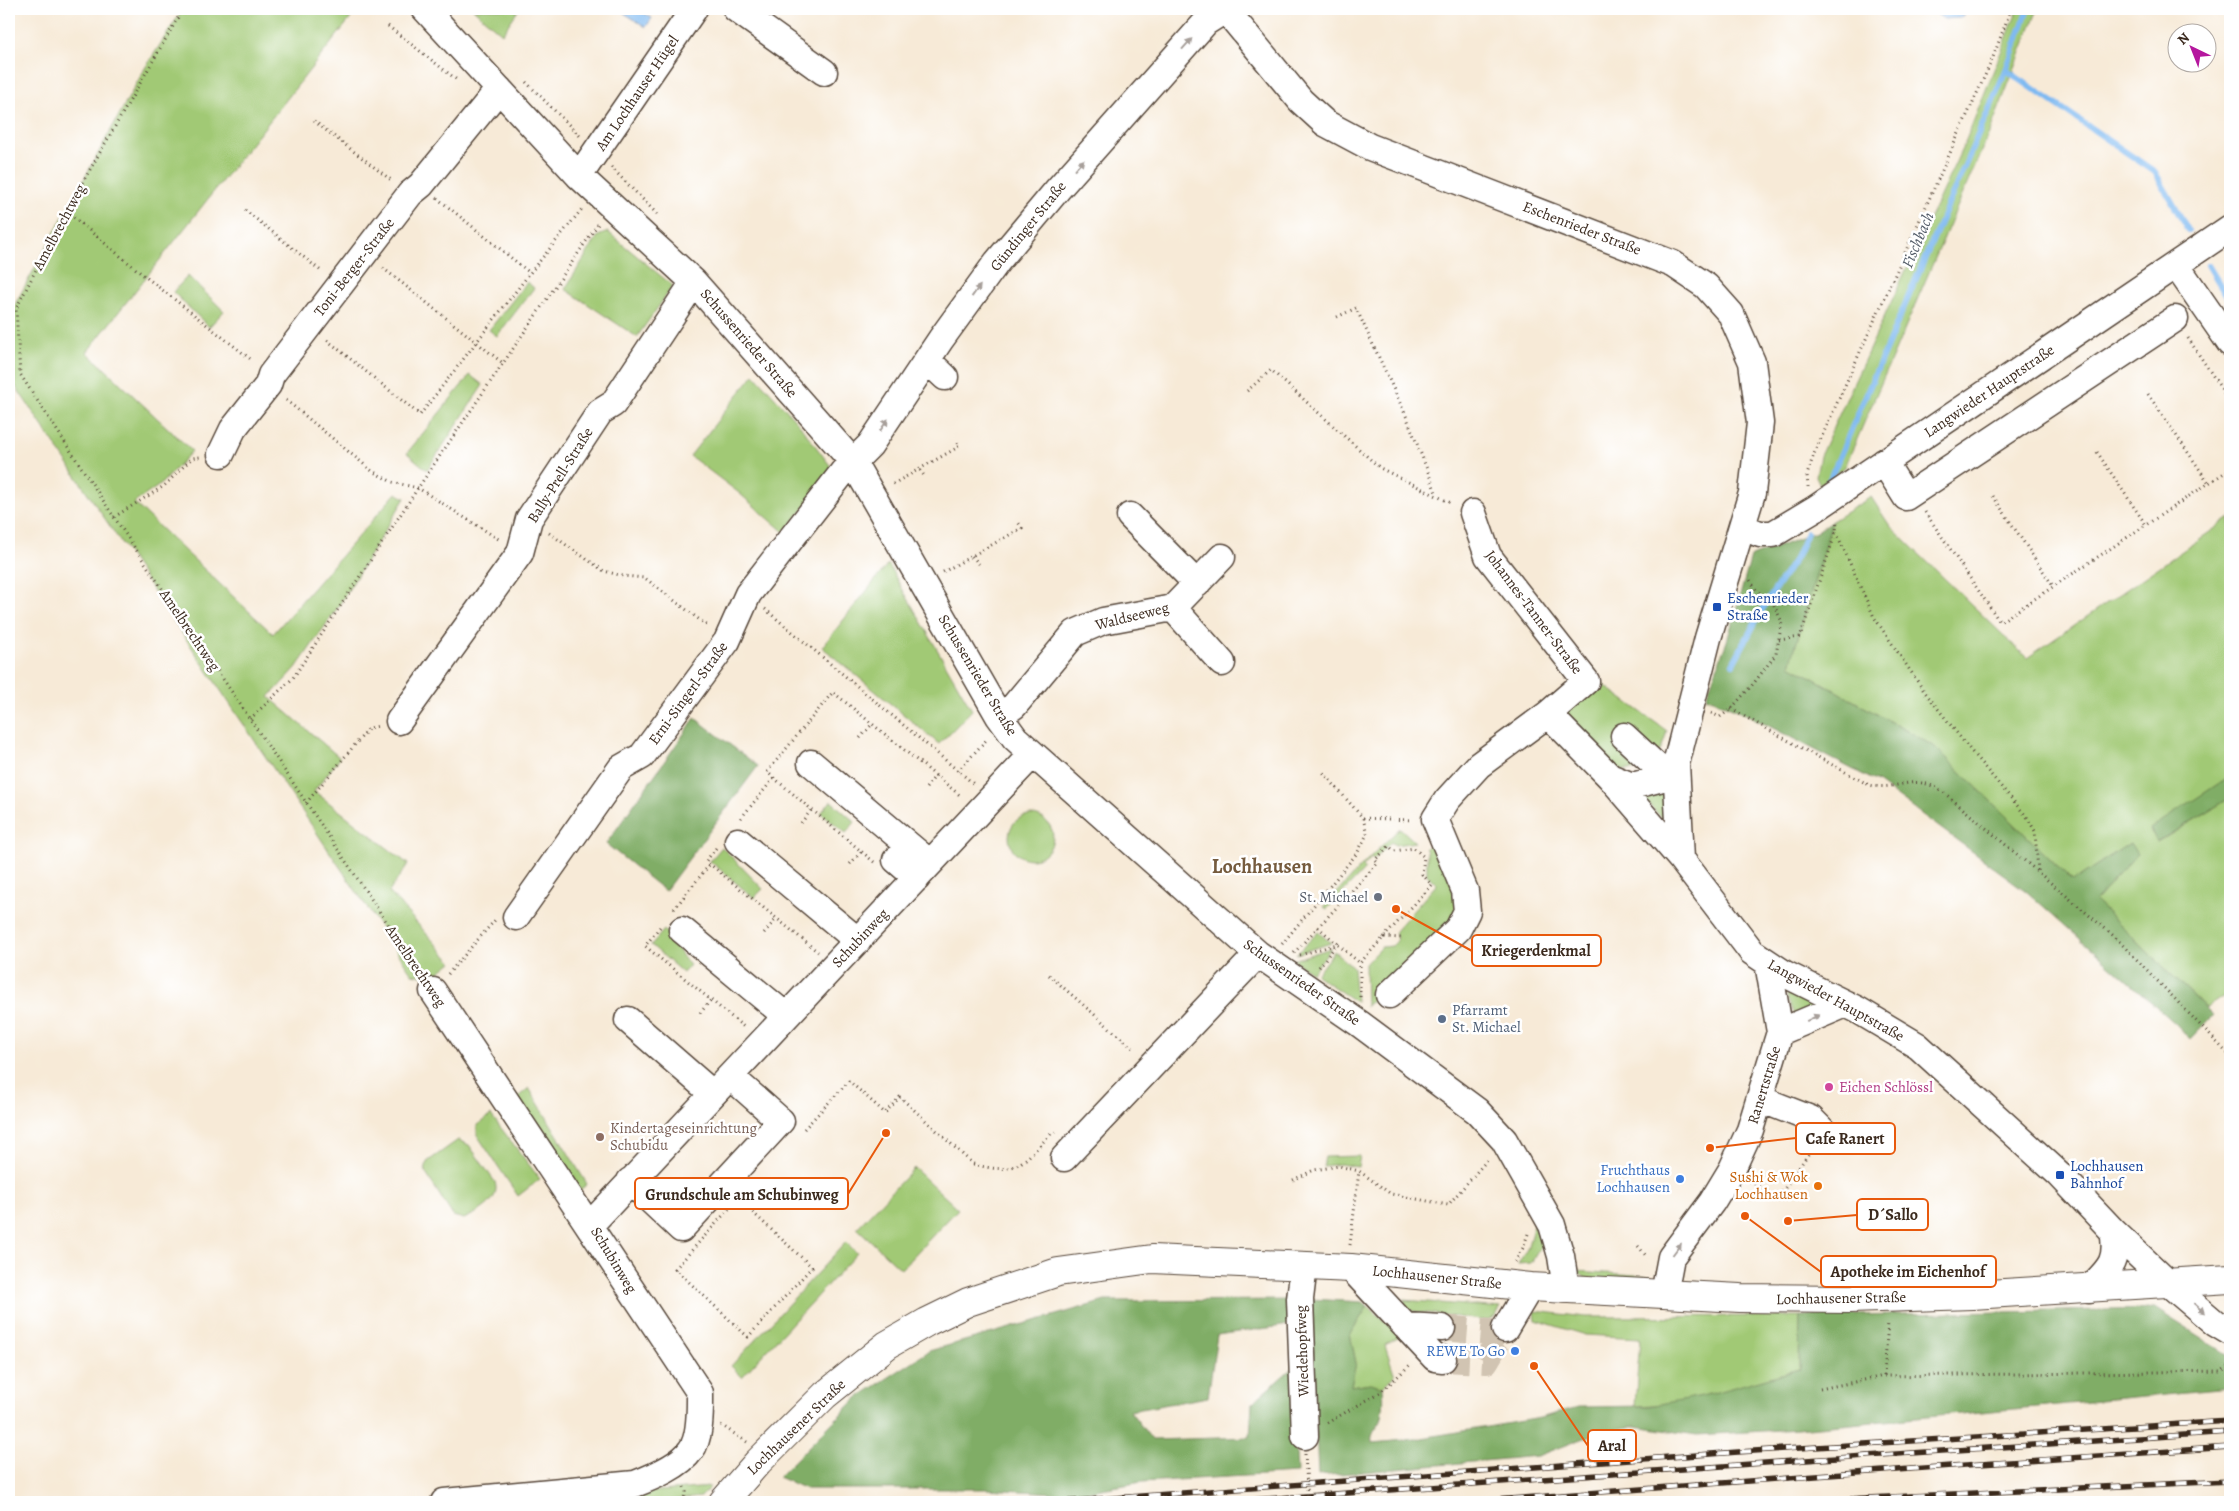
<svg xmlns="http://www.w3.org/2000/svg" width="2239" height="1511" font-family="Alegreya,serif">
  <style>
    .green { fill: #a1c975; stroke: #6e7a4a }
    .forest { fill: #80ad66; stroke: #5e6c42 }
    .water { fill: #7fbaf1; stroke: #5d7288 }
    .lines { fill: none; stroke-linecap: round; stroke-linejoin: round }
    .stream { stroke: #7fbaf1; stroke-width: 6 }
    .minor-tunnel { stroke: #d1c4b2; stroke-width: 26; stroke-dasharray: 26 13; stroke-linecap: butt }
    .minor-casing { stroke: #57473a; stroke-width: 29 }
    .major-casing { stroke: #57473a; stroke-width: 30 }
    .path { stroke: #57473a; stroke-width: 3; stroke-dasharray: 1 4; stroke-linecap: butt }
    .minor { stroke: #fff; stroke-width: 26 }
    .major { stroke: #fff; stroke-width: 28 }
    .rail-casing { stroke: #3b2a1e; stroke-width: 5.5 }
    .rail { stroke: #fff; stroke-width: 4; stroke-dasharray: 11; stroke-linecap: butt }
    .path-bridge { stroke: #57473a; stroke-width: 3; stroke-dasharray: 1 4; stroke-linecap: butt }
    .oneway { fill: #a79f9a }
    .transit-dot { fill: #1a4fb4; stroke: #fff; stroke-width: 2 }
    .worship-dot { fill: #6b7280; stroke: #fff; stroke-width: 2 }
    .service-dot { fill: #5c6f8a; stroke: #fff; stroke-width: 2 }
    .hotel-dot { fill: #d1479c; stroke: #fff; stroke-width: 2 }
    .education-dot { fill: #8d6e63; stroke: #fff; stroke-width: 2 }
    .shop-dot { fill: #3f7fe0; stroke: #fff; stroke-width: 2 }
    .food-dot { fill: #e8710a; stroke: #fff; stroke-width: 2 }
    .labels { text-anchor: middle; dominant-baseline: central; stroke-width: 5; stroke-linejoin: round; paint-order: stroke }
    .street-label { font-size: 15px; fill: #3b2a1e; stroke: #fff }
    .transit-label { font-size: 15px; fill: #164399; stroke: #fff; text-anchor: start }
    .worship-label { font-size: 15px; fill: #5b616d; stroke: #fff; text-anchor: end }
    .service-label { font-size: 15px; fill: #4e5e75; stroke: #fff; text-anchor: start }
    .hotel-label { font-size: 15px; fill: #b23c85; stroke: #fff; text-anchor: start }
    .education-label { font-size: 15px; fill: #785e54; stroke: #fff; text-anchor: start }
    .shop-label { font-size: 15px; fill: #366cbe; stroke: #fff; text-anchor: end }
    .food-label { font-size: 15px; fill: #c56008; stroke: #fff; text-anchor: end }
    .water-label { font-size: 16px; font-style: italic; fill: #535c68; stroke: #fff }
    .district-label { font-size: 20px; font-weight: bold; fill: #755b3e; stroke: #fff }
    .leader { fill: none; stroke: #e8590c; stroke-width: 2 }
    .callout-dot { fill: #e8590c; stroke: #fff; stroke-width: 2 }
    .callout { fill: #fff; stroke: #e8590c; stroke-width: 2 }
    .callout-label { font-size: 16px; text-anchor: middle; font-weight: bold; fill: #3b2a1e }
  </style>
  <rect width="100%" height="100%" fill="#fff"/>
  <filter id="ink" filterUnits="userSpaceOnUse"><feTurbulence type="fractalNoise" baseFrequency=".02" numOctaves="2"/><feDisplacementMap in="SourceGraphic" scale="10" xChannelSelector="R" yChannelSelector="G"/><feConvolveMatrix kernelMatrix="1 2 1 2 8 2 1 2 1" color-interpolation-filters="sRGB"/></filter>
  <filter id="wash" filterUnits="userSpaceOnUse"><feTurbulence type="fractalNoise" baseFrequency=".0096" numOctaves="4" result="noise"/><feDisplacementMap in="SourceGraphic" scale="20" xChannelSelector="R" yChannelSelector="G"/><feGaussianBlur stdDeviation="1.12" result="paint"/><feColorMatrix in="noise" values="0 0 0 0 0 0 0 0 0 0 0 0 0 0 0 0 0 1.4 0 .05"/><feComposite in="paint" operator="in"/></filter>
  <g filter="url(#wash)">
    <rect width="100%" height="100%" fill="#f7ead7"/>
    <path class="green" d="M183,9h175l-271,343 105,99 -31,33 -27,19 139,131 123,-141 9,5 -69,112 -40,58 -27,29 71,61 -26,33 94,73 -19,28 63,70 -19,15 -21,-3 -398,-590v-78l131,-238z
      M473,9h46l-17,25z
      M2018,9h20l-48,122 -145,336 -25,18 -4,-9 4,-20 146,-316z
      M608,232l65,54 -36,51 -72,-48 33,-53z
      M188,276l36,35 -15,16 -36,-35z
      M527,282l7,6 -37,48 -8,-6z
      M754,374l45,50 36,48 -51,60 -45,-39 -49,-37z
      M470,375l13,10 -56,85 -20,-17z
      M1871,497l19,29 137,132 203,-140v258l-80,54 8,12 72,-44v194l-24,16 -111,-107 41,-46 -6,-12 -57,38 -138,-134 -145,-82 42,-144z
      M888,564l84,146 -33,34 -117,-97z
      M1597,680l70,51 -6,19 -25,20h-19l-58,-55z
      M1667,792l3,34 -30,-30z
      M831,801l24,21 -9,11 -25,-20z
      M1009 837a22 22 0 1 1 44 0a22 22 0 1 1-44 0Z
      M1400,828l15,14 -20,3 -4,-3 -18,18 -2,-2 -8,9 2,2 -38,40 -3,-2 45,-49z
      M1437,837l22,68 -7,15 -86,87 -1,-43 16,-17 11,-1 5,-5 -2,-10 42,-47 -10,-9v-24l-2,-2z
      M722,847l41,42 -9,9 -44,-37z
      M664,930c12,10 15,25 26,35l-7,8 -32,-28z
      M1318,932l13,11 -35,11z
      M1331,948l-19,25 -19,-13z
      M1334,951l19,16 3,35 -40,-27z
      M1788,992l22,10 2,6 -17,9 -8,-19z
      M529,1088l58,96 -11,10 -63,-93z
      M491,1115l49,64 -22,17 -41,-61v-10z
      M458,1140l11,5 26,37c6,19 -16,30 -31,37l-11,-3 -28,-44 2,-10z
      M1360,1156l-2,11 -18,-3 -17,2 2,-9z
      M914,1168l44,41 -57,60 -44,-41z
      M1534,1225l8,19 -11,19 -13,1 9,-15z
      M846,1242l11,11 -115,124 -11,-11z
      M1576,1271l75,5 -13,6 -52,-4z
      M1404,1300l97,8 -5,8 -9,5 -75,-10 -6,-3z
      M1368,1306l33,30 -16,9 10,31 -12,11 -12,-4 -21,3 6,-23 -6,-29z
      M1535,1311l51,6 214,-1 -1,53c-53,14 -109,36 -164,37l5,-68 -55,-3 -49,-15z
      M710,1487l-9,10 -48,5h-129z"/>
    <path class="forest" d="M1832,521l-42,144 145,82 138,134 57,-38 7,11 -42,47 118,114 -23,24 -14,-15 -150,-133 -147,-108 -137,-71 -36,-15 21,-56 24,-84 65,-25z
      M695,718l63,48 -93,125 -59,-47z
      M2230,776v22l-73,44 -7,-13z
      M1311,1299l52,3 5,4 -18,28 6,29 -5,23 20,-3 12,4c1,10 1,20 -1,30 -3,11 -12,12 -10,26l44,-4 124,-21 38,-11 71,-1 53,-10 97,-27 1,-53 356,-7 74,47v33l-432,40 -101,6 -62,-9 -32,5 -65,25 -220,20z
      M1293,1300l-3,25 -73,10 -9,62 -78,14 22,29 98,-3 2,-34 40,-35 5,105 -155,9 -69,12 -87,-5h-180l-28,-12 79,-79 72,-47 176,-50z"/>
    <path class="water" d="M627,9h11l14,9 -6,9 -22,-14z
      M1929,9h41l-10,9 -16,1z"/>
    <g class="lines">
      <path class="stream" d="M2006,70l149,102 33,58
        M2208,265l22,36
        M1829,481l177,-411 22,-61
        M1733,664l30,-56 34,-52 10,-23"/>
    </g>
  </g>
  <g filter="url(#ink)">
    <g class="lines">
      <path class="minor-tunnel" d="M1442,1328l62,5
        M1443,1359l43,2 19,-32"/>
      <defs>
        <path id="minor" d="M425,9l154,167 115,106 159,180 146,254 16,22 243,216 102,70 117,87 27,29 48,85 9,31 5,33
          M736,9l88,63
          M1225,9l76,92 24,22 45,24 303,117 33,22 25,28 21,48 8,61 -8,70 -44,145 -32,126 5,95
          M579,176l115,-167
          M2176,265l54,78
          M927,360l18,17
          M221,454l12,-25 35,-44 3,-10 139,-181 11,-9 78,-96
          M1884,462l22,35 269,-178
          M1130,516l67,68
          M1742,527l18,7h13l42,-25 415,-281
          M1173,608l49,55
          M1548,714l62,63 71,82 71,93 33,22 73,36 60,36 142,129 53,56 55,52 47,40 15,9
          M999,716l15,-10 61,-73 28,-12 70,-13 49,-51
          M399,721l121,-168 9,-34 71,-107 13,-8 81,-122
          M1624,736l41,38
          M811,763l119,100
          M1610,777l22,9 27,-7 17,-15
          M738,841l120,100
          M896,860l21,18
          M516,917l105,-149 21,-12 85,-115 21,-47 95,-122 27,-27 71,-106 56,-77 61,-73 148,-167 19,-12
          M682,930l104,86
          M433,991l267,402c0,16 1,44 -9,57 -11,16 -38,27 -56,34l-191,18
          M1389,995l69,-66 9,-18 -2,-20 -30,-72 12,-19 32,-35 69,-51 38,-33 -98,-125 -15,-43
          M628,1020l85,74
          M1780,1032l66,-28
          M1760,1099l51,20 13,13
          M1064,1158l194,-204
          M630,1181l51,48 100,-108 -51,-45
          M590,1225l442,-470
          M1304,1266l-4,33 5,137
          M1351,1268l84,90 8,1
          M2089,1289c20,-20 30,-27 24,-58
          M1664,1294l7,-37 41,-55 20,-33 18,-39 30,-98 -12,-69
          M1405,1326l37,2
          M1505,1329l25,-42"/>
        <path id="major" d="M723,1502l35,-40 67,-67 62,-50 40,-23 41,-20 90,-30 94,-13 199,9 179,19 210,11 109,1 123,-4 258,-16"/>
      </defs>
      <use href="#minor" class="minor-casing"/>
      <use href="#major" class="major-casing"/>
      <path class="path" d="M183,9l-117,202 -50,98 4,65 94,143 307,456
        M388,26l69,54
        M526,82l54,54
        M314,121l77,59
        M611,167l46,47
        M437,198l93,75 52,-64
        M245,210l76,61
        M66,211l76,63 111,87
        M383,268l121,96
        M1337,317l19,-9 51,110 30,77
        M2188,338l42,64
        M327,340l93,75 110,-142
        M1247,391l24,-21 109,98 73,36
        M2148,394l61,89
        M286,400l86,71 20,11 26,6 82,52
        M2097,452l49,73
        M920,470l5,7
        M893,484l67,-38 -4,-6
        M1808,487l-1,-12 7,-21 178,-394 19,-51
        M1993,496l60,90
        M1925,512l75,110 230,-153
        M114,517l50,-31 28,-28 8,-1
        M1836,532l38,85 50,74 51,65 52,61 8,14 3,40
        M549,533l55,38 19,5 22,2 64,49
        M972,556l7,8
        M943,572l79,-44 -4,-6
        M765,609l210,176
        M1779,640l21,-3 36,-105 1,-12
        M1731,709l138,76c30,7 43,-13 73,6l173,146 115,119
        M1711,713l9,4 11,-8 23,-26 22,-29 6,-32 -9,-19 -16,-12 -7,-11
        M250,719l43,-41 125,-190 180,-264
        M860,738l13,-15
        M958,771l30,-33
        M926,788l10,-13
        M306,803l63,-75 10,-2
        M741,818l33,-40
        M1363,818l49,2
        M801,823l11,-14
        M716,848l-10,13 112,91
        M874,862l-107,-90 66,-80 129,105
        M850,864l11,-12
        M674,909l36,-45
        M660,927l-15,19 100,82
        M1318,927l18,16
        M764,933l13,-15
        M1282,944l76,-92 9,-18 -4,-16 -42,-48
        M1294,953l84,-90 -3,-3 14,-14 5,5 20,-3 10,9 -2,17 10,11 -48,52 -1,-2
        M1300,955l37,-11 23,19
        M1319,967l21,-27
        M448,974l47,-54
        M1049,975l86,75
        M1360,997v-34l24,-26 18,1
        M700,1013l11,-13
        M804,1129l45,-48 36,32 15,-16 73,67c44,12 48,0 78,-30l4,-2
        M1293,1180l21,-10 25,-4 20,5 32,23 57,11 41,-47
        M1750,1181l28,17 33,-48
        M738,1199l74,68 -64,70 -73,-68z
        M1350,1245l9,-74
        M1638,1246l9,11
        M1515,1262l8,-14 6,-17
        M1884,1376l4,-54
        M1820,1389l64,-13 337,-5 9,-5
        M1327,1423l54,-31 30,-28
        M721,1425l26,17
        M683,1502l3,-10 -2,-5"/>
      <use href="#minor" class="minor"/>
      <use href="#major" class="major"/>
      <defs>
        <path id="rail" d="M1060,1502l678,-50 492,-31
          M1224,1502l582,-42 424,-28
          M1468,1502l483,-36 279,-19
          M1781,1502l449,-21"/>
      </defs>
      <use href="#rail" class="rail-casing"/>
      <use href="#rail" class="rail"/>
      <path class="path-bridge" d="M1305,1454l3,48"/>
    </g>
    <defs><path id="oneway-solid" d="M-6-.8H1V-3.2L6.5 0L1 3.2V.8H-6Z" transform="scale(1.25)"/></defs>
    <g class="oneway">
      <use href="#oneway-solid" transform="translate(1187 44) rotate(-48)"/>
      <use href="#oneway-solid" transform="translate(1079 165) rotate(-48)"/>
      <use href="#oneway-solid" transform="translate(976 291) rotate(-54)"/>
      <use href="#oneway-solid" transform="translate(884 425) rotate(-56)"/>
      <use href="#oneway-solid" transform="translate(1813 1018) rotate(-25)"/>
      <use href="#oneway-solid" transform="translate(1677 1249) rotate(-53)"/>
      <use href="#oneway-solid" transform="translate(2199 1308) rotate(42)"/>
    </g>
  </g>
  <g class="transit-dot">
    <rect x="1712" y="602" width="10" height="10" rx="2.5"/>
    <rect x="2055" y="1170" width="10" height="10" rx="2.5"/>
  </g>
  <circle class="worship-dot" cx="1378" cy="897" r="5"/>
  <circle class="service-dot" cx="1442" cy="1019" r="5"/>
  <circle class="hotel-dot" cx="1829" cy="1087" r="5"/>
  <circle class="education-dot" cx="600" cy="1137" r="5"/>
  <g class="shop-dot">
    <circle cx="1680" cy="1179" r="5"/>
    <circle cx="1515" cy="1351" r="5"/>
  </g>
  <circle class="food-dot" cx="1818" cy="1186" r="5"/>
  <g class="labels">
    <g class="street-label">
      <text transform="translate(637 93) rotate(-56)">Am Lochhauser Hügel</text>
      <text transform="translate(1028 226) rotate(-51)">Gündinger Straße</text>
      <text transform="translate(59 227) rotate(-62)">Amelbrechtweg</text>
      <text transform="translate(1582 228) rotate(21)">Eschenrieder Straße</text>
      <text transform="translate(354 267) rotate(-52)">Toni-Berger-Straße</text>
      <text transform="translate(749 343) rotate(49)">Schussenrieder Straße</text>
      <text transform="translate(1989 391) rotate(-34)">Langwieder Hauptstraße</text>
      <text transform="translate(560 475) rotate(-58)">Bally-Prell-Straße</text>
      <text transform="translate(1534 612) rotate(53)">Johannes-Tanner-Straße</text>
      <text transform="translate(1132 616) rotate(-14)">Waldseeweg</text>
      <text transform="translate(190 630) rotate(56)">Amelbrechtweg</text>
      <text transform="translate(978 675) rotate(59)">Schussenrieder Straße</text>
      <text transform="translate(688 693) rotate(-54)">Erni-Singerl-Straße</text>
      <text transform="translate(860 938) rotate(-47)">Schubinweg</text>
      <text transform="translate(416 966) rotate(56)">Amelbrechtweg</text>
      <text transform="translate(1302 982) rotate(35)">Schussenrieder Straße</text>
      <text transform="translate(1836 1000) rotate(29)">Langwieder Hauptstraße</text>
      <text transform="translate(1764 1085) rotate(-73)">Ranertstraße</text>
      <text transform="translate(614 1260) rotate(59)">Schubinweg</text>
      <text transform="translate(1437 1277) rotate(6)">Lochhausener Straße</text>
      <text transform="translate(1841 1298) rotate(-1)">Lochhausener Straße</text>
      <text transform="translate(1302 1351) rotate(-92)">Wiedehopfweg</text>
      <text transform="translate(796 1427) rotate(-44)">Lochhausener Straße</text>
    </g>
    <g class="transit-label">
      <text x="1727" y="598">Eschenrieder<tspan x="1727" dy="17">Straße</tspan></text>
      <text x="2070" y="1166">Lochhausen<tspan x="2070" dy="17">Bahnhof</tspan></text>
    </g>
    <g class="worship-label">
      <text x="1368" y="897">St. Michael</text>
    </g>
    <g class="service-label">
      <text x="1452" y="1010">Pfarramt<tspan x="1452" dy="17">St. Michael</tspan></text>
    </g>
    <g class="hotel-label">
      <text x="1839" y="1087">Eichen Schlössl</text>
    </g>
    <g class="education-label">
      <text x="610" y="1128">Kindertageseinrichtung<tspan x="610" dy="17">Schubidu</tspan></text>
    </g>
    <g class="shop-label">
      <text x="1670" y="1170">Fruchthaus<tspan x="1670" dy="17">Lochhausen</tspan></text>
      <text x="1505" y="1351">REWE To Go</text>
    </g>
    <g class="food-label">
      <text x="1808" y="1177">Sushi &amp; Wok<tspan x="1808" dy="17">Lochhausen</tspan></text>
    </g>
    <g class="water-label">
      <text transform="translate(1918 240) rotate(-67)">Fischbach</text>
    </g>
    <g class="district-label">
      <text x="1262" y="866">Lochhausen</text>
    </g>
  </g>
  <path class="leader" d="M1396 909L1472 951M1710 1148L1796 1138M886 1133L848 1194M1788 1221L1857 1215M1745 1216L1821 1272M1534 1366L1588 1446"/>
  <g class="callout-dot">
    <circle cx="1396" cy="909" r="5"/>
    <circle cx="1710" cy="1148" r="5"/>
    <circle cx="886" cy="1133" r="5"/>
    <circle cx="1788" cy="1221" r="5"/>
    <circle cx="1745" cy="1216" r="5"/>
    <circle cx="1534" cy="1366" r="5"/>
  </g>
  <g class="callout">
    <rect x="1472" y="935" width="129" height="31" rx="5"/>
    <rect x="1796" y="1123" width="99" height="31" rx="5"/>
    <rect x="635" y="1178" width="213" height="31" rx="5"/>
    <rect x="1857" y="1199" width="71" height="31" rx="5"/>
    <rect x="1821" y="1256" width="175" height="31" rx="5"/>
    <rect x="1588" y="1430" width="48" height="31" rx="5"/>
  </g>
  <g class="callout-label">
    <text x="1536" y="956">Kriegerdenkmal</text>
    <text x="1845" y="1144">Cafe Ranert</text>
    <text x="742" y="1200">Grundschule am Schubinweg</text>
    <text x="1893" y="1220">D´Sallo</text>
    <text x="1908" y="1277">Apotheke im Eichenhof</text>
    <text x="1612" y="1451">Aral</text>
  </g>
  <rect width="2239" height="1511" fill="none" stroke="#fff" stroke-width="30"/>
  <g transform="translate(2192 48) rotate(317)"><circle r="24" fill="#ffffff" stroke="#b1aaa5"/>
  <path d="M0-4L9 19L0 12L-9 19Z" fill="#b5179e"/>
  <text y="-8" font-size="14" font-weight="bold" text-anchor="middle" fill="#3b2a1e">N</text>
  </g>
</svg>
